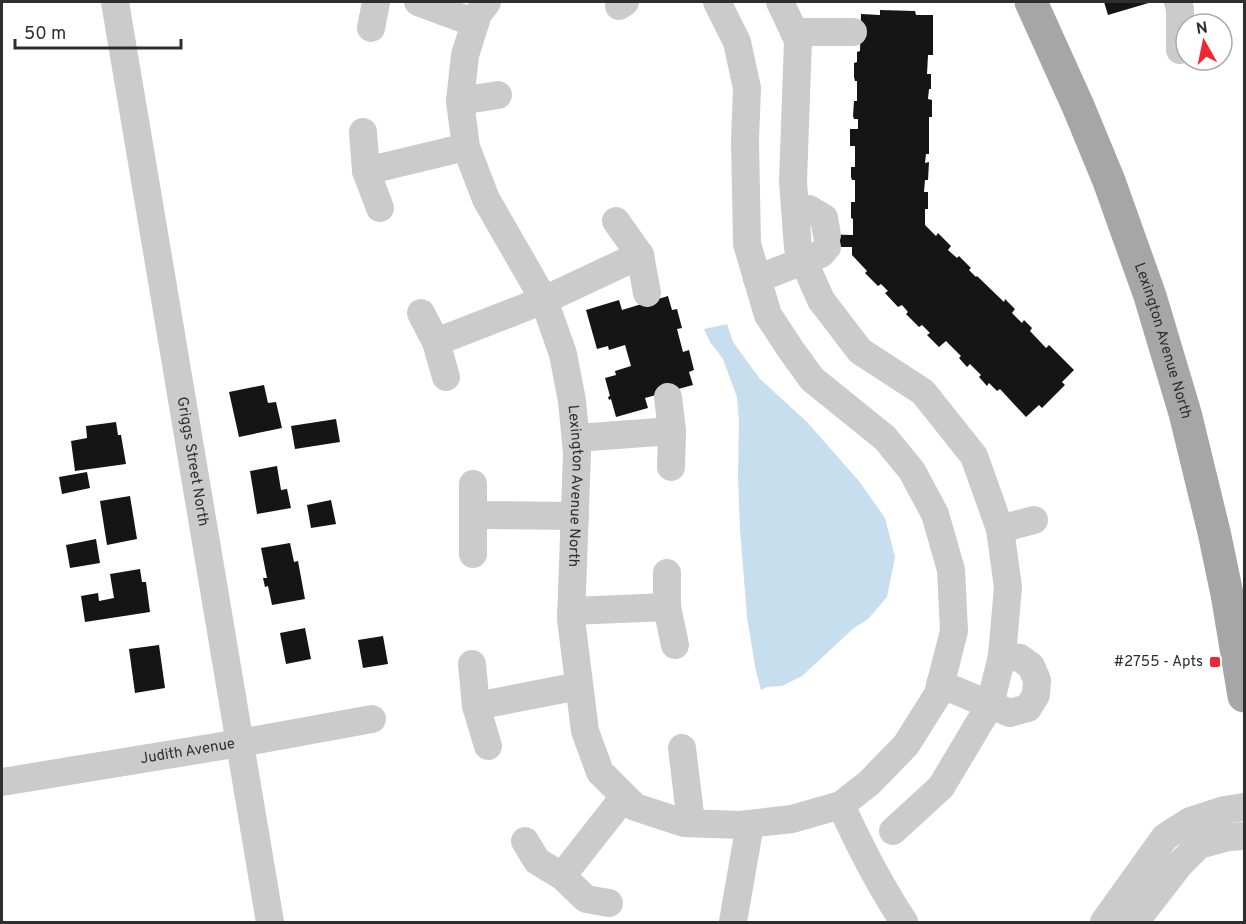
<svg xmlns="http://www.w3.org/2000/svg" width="1246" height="924" font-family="Overpass,sans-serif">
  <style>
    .water { fill: #c6deee }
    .building { fill: #151515 }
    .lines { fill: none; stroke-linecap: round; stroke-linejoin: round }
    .minor { stroke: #cbcbcb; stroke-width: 28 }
    .major { stroke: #a6a6a6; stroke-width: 33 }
    .poi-dot { fill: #f02633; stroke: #fff; stroke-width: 2 }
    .labels { text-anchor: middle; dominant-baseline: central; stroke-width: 6; stroke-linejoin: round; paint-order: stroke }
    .street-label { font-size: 15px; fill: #2e2e2e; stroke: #fff }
    .poi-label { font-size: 15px; fill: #2e2e2e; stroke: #fff; text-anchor: end }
  </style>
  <rect width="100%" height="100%" fill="#fff"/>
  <path class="water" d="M727,324l6,18 27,37 47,43 52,59 26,37 10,39 -8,40 -19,22 -14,9 -52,48 -20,10 -15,1 -6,3 -5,-19 -9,-54 -7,-88 -2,-52 1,-56 -2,-24 -14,-38 -13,-17 -6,-13z"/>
  <path class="building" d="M1104,2h48l-44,13z
    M880,10l35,1 1,4h17v40h-5l-1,19h4v15h-2l-1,10 4,1v17h-3v37h-3l-1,9 4,-1 -1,18h-3l-1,12h4v17h-3v16l11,11 2,-3 13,13 -3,4 9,8 2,-2 12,12 -2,2 7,7 1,-1 27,26 1,-3 10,10 -3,4 10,10 2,-3 8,8 -2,3 16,17 3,-3 25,25 -12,12 3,3 -23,23 -3,-3 -13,12 -26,-28 -3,2 -8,-8 -2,3 -8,-9 2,-2 -11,-11 -3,3 -8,-9 2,-2 -15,-15 -7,6 -12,-12 3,-2 -8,-8 -3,2 -13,-13 2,-2 -6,-7 -4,2 -13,-14 3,-2 -7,-7 -3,2 -13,-13 2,-2 -15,-16v-8h-36v-13l37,1v-16l-2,-1v-16h4v-22h-3l-1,-3v-10h4v-21h-5v-17h8v-10h-4l-1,-3 1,-15h3v-20h-2l-1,-4v-14l3,-1v-10l3,-1 1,-37 19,1z
    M668,296l4,14 5,-1 5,19 -5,1 6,23 6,-2 5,20 -5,2 4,13 -48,13 3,10 -32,9 -5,-18 -2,1 -1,-3 2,-1 -5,-18 11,-3 -1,-4 16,-5 -6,-21 -16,5 -1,-4 -11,3 -11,-39 33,-10 3,10z
    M264,385l4,18 8,-1 6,26 -43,9 -10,-45z
    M336,419l4,23 -45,7 -4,-23z
    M116,422l2,13h3l5,29 -51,7 -4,-30 16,-3 -1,-12z
    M277,466l4,24 6,-1 4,19 -34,6 -7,-43z
    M87,472l3,16 -28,6 -3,-17z
    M130,496l7,43 -30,6 -7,-44z
    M331,500l5,24 -25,4 -4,-23z
    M96,539l4,24 -30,5 -4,-23z
    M290,543l4,19 4,-1 7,38 -33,6 -4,-19 -3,1 -2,-9h4l-6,-30z
    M140,569l2,13h4l4,30 -65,10 -4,-26 17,-3 1,8 15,-3 -4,-24z
    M305,628l6,31 -25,5 -6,-31z
    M383,636l5,28 -25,4 -5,-28z
    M159,645l6,43 -30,5 -6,-44z"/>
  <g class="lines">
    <g class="minor">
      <path id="s1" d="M115,2l155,920"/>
      <path d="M418,2l57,21"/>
      <path id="s2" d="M487,2l-9,12 -13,41 -5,46 6,46 20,52 58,101 19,54 9,47 5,52 -6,166 14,112 15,41 35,35 49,16 56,2 52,-6 49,-14 28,-22 37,-38 32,-51 16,-63 -3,-61 -16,-56 -23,-43 -27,-33 -73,-59 -21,-29 -23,-35 -21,-71 -2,-104 2,-52 -10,-46 -20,-40"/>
      <path d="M780,2l18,38 -5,142 5,66 23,52 39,51 63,41 51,64 26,73 8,58 -6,69 -12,49 -49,82 -48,44"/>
      <path d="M1178,2l2,7v41"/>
      <path d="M619,6l6,-4"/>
      <path d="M371,28l5,-26"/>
      <path d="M794,32h59"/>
      <path d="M460,101l38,-6"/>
      <path d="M363,132l3,39 14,37"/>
      <path d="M366,171l100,-24"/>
      <path d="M796,209h13l15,9 3,17"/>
      <path d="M616,221l24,34 7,38"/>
      <path d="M757,279l64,-25 6,-7"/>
      <path d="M421,313l15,29 10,35"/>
      <path d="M436,342l108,-42 96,-45"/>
      <path d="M668,397l4,34 -1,36"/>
      <path d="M576,438l96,-7"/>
      <path d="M473,515l102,1"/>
      <path d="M1000,529l34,-9"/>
      <path d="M473,554v-70"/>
      <path d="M667,573v34l8,38"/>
      <path d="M571,611l96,-4"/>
      <path d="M472,664l4,42 12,40"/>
      <path d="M940,684l70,29 18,-5 8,-13 1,-15 -6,-14 -11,-8 -18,-2"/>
      <path d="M476,706l103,-20"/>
      <path d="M682,748l9,75"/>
      <path id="s3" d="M2,782l238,-39 132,-24"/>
      <path d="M841,805c19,42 38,79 63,117"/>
      <path d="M525,841l12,20 25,15 24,23 23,4"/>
      <path d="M562,876l62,-79"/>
      <path d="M733,922l17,-98"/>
      <path d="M1104,922l61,-85 25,-16 34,-11 20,-3"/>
      <path d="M1135,922l45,-58 19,-19 29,-8 16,-1"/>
    </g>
    <path class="major" id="s4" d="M1031,2l47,104 31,75 41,115 35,117 29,119 13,62 17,102"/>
  </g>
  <rect class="poi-dot" x="1209" y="656" width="12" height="12" rx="3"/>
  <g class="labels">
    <g class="street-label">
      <text stroke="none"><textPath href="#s4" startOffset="364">Lexington Avenue North</textPath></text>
      <text stroke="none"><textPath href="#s1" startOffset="466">Griggs Street North</textPath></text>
      <text stroke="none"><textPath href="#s2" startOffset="513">Lexington Avenue North</textPath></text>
      <text stroke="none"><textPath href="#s3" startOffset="188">Judith Avenue</textPath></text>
    </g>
    <g class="poi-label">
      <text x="1203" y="662">#2755 - Apts</text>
    </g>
  </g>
  <rect width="1246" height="924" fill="none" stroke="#2e2e2e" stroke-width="6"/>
  <g transform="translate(1204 42) rotate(351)"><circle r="28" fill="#ffffff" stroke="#ababab" stroke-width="1.5"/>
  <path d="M0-4.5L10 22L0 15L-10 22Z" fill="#f02633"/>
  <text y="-9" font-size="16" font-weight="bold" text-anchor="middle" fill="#2e2e2e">N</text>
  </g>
  <path d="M15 39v9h166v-9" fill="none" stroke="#2e2e2e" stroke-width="3"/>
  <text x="24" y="39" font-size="18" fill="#2e2e2e" stroke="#ffffff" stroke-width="4.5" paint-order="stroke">50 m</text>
</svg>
